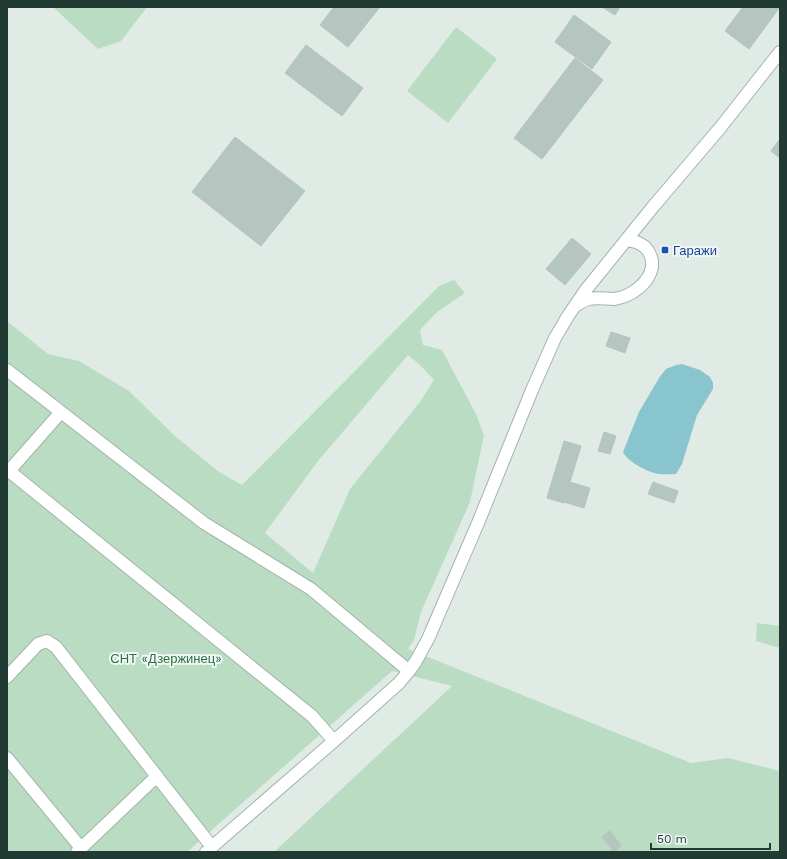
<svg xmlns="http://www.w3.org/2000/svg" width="787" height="859" font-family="'Work Sans',sans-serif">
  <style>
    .green { fill: #b9dcc2; fill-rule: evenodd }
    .water { fill: #89c5cf }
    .building { fill: #b5c5bf; stroke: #b3c4bd }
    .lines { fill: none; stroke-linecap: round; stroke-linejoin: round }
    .minor-casing { stroke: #a3b3ad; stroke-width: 14 }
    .minor { stroke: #fff; stroke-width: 12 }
    .transit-dot { fill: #1a4fb4; stroke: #f0f7f4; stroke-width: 1.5 }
    .labels { text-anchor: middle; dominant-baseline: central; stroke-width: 4; stroke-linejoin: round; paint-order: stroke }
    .transit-label { font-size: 13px; fill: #164399; stroke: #f0f7f4; text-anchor: start }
    .park-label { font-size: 13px; fill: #2c7146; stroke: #f0f7f4 }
  </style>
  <rect width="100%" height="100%" fill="#e0ebe6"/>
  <path class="green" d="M53,7h94l-26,34 -23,8z
    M456,27l41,32 -49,64 -41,-32z
    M454,280l11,13 -28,19 -17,18 3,15 19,5 34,64 8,21 -14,67 -49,110 -7,28 -6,9 283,114 37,-5 52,13v81h-506l178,-166 -60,-15 -205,181h-180v-531l41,33 31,7 50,30 46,45 44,36 23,13 197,-199zM408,355l13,11 13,14 -14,22 -70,87 -37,84 -48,-40 53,-72z
    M757,623l23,3v22l-24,-7z"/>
  <path class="water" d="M682,364l18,6 10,7 3,6v6l-16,26 -15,49 -6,10c-8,0 -15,1 -22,-1 -10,-3 -27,-12 -31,-21l16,-40 20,-34 7,-9 10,-4z"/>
  <path class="building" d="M334,7h46l-32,40 -28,-22z
    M602,7h18l-5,8z
    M743,7h37l-31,42 -24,-18z
    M574,15l37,27 -19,27 -37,-27z
    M306,45l57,43 -21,28 -57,-43z
    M575,58l28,22 -61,79 -28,-21z
    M235,137l70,54 -44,55 -69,-54z
    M780,139v19l-9,-7z
    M572,238l19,16 -26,31 -19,-16z
    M611,332l19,6 -5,15 -19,-7z
    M604,432l12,4 -6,18 -12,-3z
    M564,441l17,5 -11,36 20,6 -6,20 -20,-6v1l-17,-5z
    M653,482l25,9 -4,12 -26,-9z
    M610,831l11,15 -7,6 -12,-15z"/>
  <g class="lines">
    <defs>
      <path id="minor" d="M575,306c5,-3 9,-6 14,-7 8,-2 17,0 25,0 16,-2 35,-15 38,-32 1,-7 -2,-15 -7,-20 -7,-5 -12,-7 -20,-6
        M7,370l197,153 107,66 98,82
        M7,470l2,1 52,-59
        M9,471l303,245 22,25
        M7,677l31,-33 9,-3 9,6 156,200
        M7,758l74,90
        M77,852l80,-76
        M206,852l128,-111 65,-58 10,-12 7,-10 12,-22 50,-116 54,-133 23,-52 13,-22 17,-25 67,-83 68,-80 60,-76"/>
    </defs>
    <use href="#minor" class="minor-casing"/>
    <use href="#minor" class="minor"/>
  </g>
  <rect class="transit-dot" x="661" y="246" width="8" height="8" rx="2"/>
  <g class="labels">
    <g class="transit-label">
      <text x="673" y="250">Гаражи</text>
    </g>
    <g class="park-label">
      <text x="166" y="658">СНТ «Дзержинец»</text>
    </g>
  </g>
  <rect width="787" height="859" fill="none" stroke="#213b34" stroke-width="16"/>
  <path d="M651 843v6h119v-6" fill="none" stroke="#213b34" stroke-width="2"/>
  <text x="657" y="843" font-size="12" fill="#213b34" stroke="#f0f7f4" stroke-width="3" paint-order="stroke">50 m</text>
</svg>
